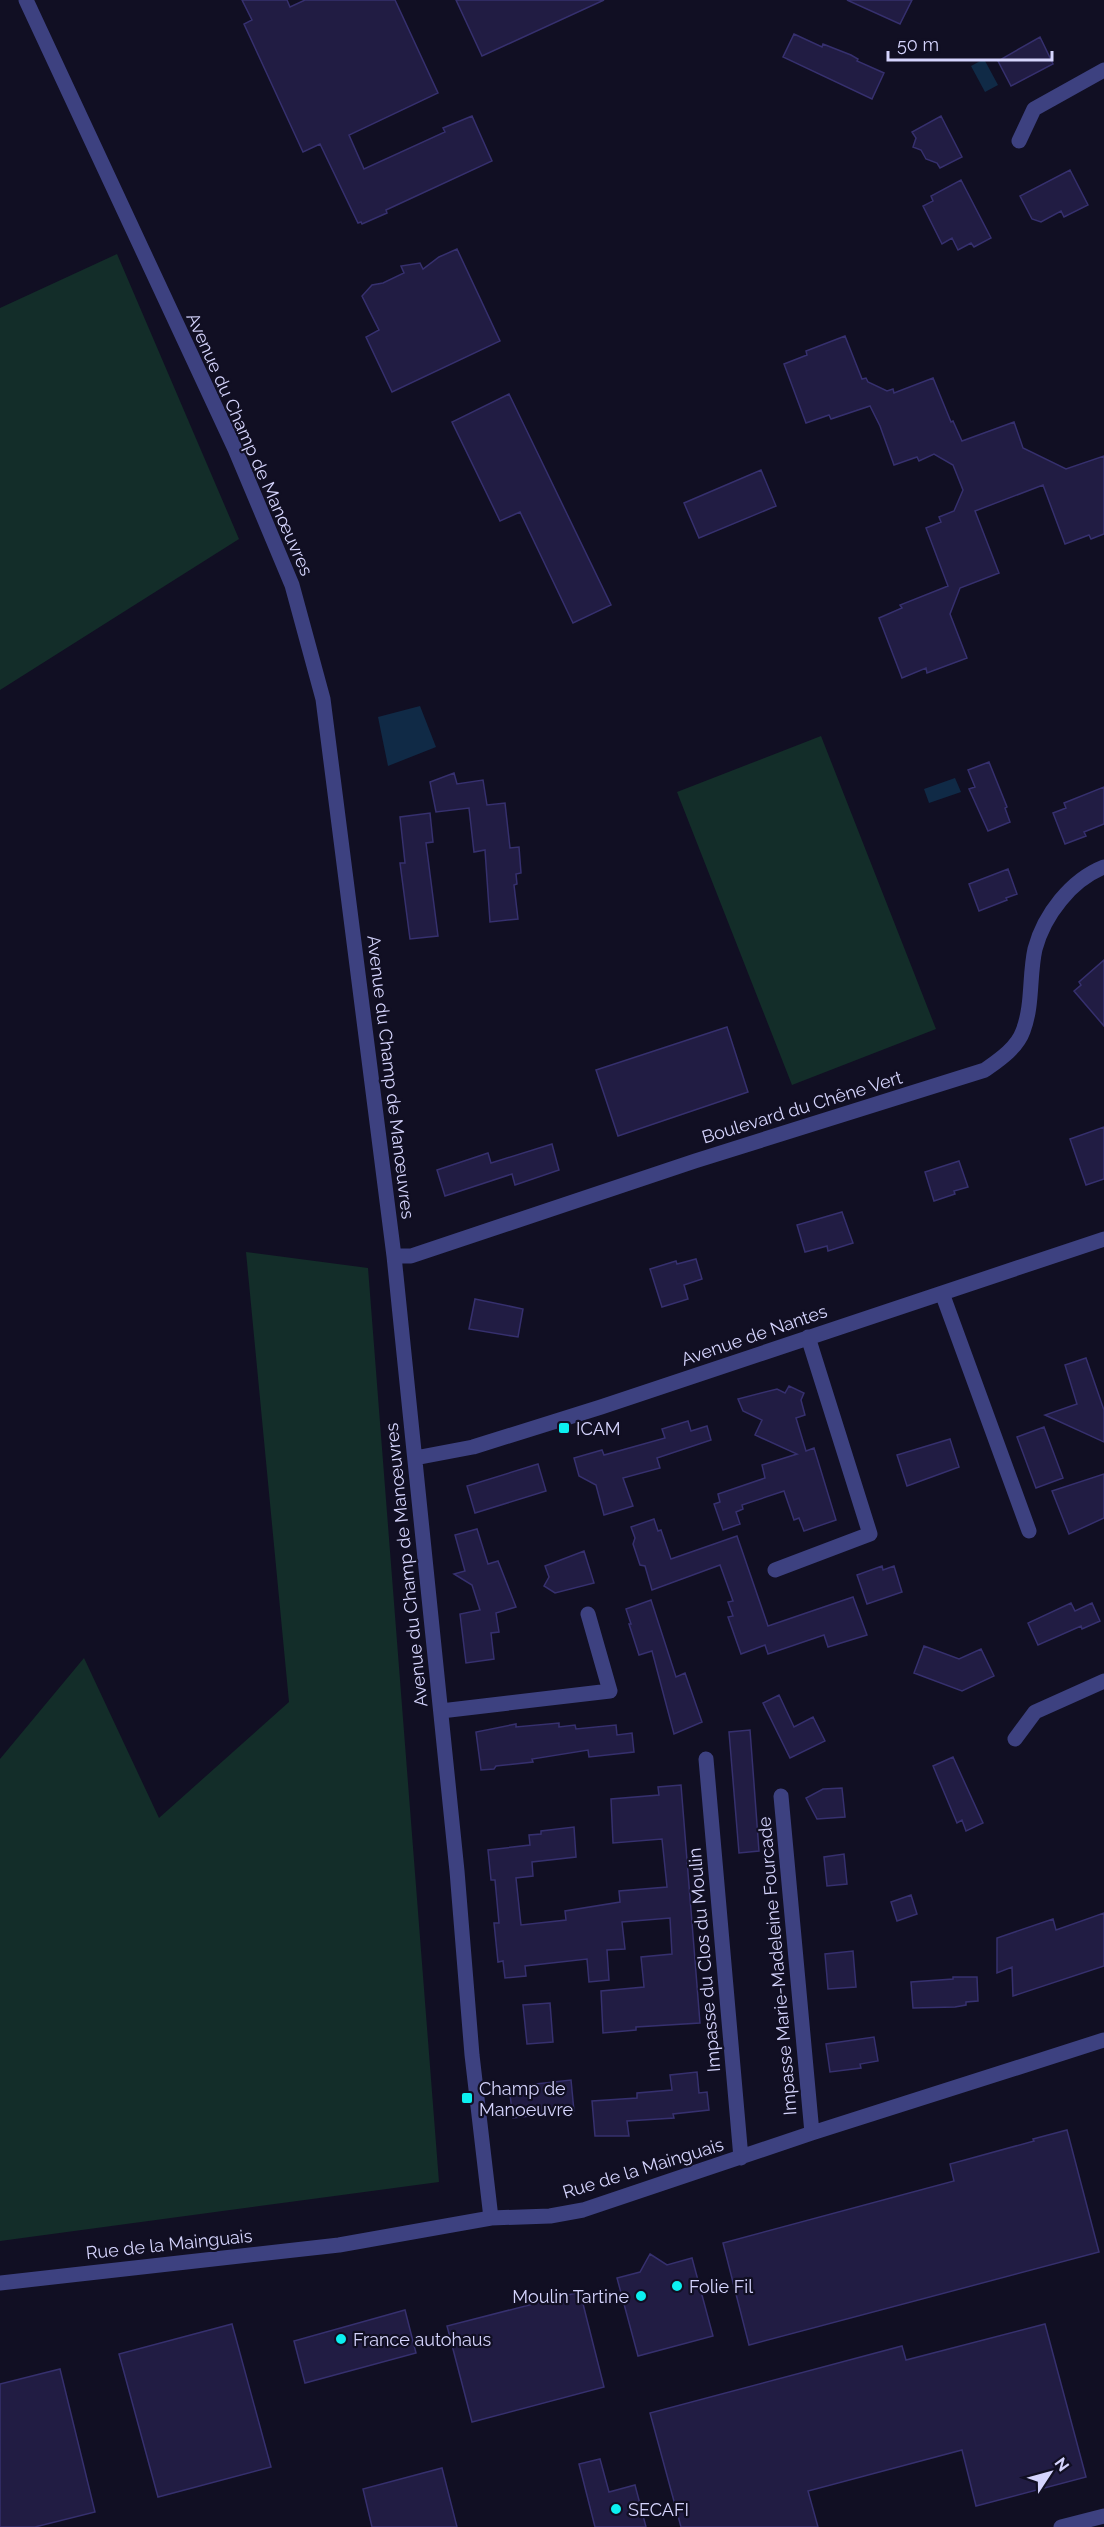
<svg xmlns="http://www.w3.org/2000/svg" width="1104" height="2527" font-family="Raleway,sans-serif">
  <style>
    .green { fill: #132d29 }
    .water { fill: #102a46 }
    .building { fill: #211c43; stroke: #36306e; stroke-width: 1.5 }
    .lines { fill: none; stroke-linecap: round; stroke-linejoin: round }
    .minor { stroke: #3d4180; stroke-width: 15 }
    .poi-dot { fill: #0ceff0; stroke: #110f23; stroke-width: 2 }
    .labels { text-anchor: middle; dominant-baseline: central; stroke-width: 4.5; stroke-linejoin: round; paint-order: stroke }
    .street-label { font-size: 18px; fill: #d5d4fd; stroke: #110f23 }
    .poi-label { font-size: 18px; fill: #d5d4fd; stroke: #110f23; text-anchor: start }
  </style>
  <rect width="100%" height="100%" fill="#110f23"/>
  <path class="green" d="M117,254l122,285 -239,151v-382z
    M821,736l115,293 -144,56 -115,-293z
    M246,1252l122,16 71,914 -439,59v-482l84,-101 75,160 130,-116z"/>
  <path class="water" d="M984,59l14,26 -13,7 -14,-26z
    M420,706l16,41 -48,19 -10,-49z
    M955,778l6,14 -32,11 -5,-14z"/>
  <path class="building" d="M242,0h45l3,7 15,-7h90l43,93 -89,42 15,34 81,-37 -2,-4 29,-12 20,45 -106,49 1,3 -25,11 -1,-2 -3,1 -38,-79 -17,8 -59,-128 8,-4z
    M456,0h148l-122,56z
    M847,0h65l-12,24z
    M794,34l28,13 1,-3 28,11 7,4 -1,2 27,12 -12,26 -89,-42z
    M1040,37l13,27 -42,22 -13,-25z
    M941,116l21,41 -22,11 -3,-5 -11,-4 -5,-9 -8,-3 3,-9 -4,-6z
    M1070,170l18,35 -24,12 -3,-6 -20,11 -9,-3 -12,-23z
    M961,180l30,58 -17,9 -3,-4 -13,7 -6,-12 -10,6 -19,-38 10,-5 -2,-5z
    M457,249l43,92 -108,51 -26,-55 13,-7 -17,-34 10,-11 11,-2 21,-10 -3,-7 19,-3 3,6 16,-12z
    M845,336l17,43 4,-1 2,4 19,9 6,-2 1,4 39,-15 18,44 2,-1 9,20 52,-19 9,26 43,21 38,-13v78l-13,5 -2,-4 -24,9 -22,-59 -68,26 24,62 -39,15 -10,26 17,44 -40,15 -1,-5 -24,10 -23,-60 23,-10 -2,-3 48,-19 -22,-58 15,-6 -2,-5 15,-6 9,-21 -10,-25 -19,-11 -15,7 -2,-4 -23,8 -14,-39 -10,-20 -39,13 -2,-4 -23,8 -22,-59 23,-9 -1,-4z
    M509,394l102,211 -38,18 -53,-111 -20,9 -48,-99z
    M761,470l15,36 -77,32 -15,-35z
    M989,762l18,45 -2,1 5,14 -22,9 -19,-42 6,-2 -7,-17z
    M454,773l3,11 26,-4 4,25 18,-2 5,45 9,-1 2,26 -5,1 1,10 -3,1 4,34 -28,3 -5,-72 -11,2 -5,-44 -33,4 -6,-30z
    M1104,787v37l-20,8 2,4 -21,8 -12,-31 13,-5 -2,-5z
    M430,813l3,29 -7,1 12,93 -28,3 -10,-76h5l-5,-46z
    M1008,869l9,25 -11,4 1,2 -28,11 -10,-27z
    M1104,960v66l-30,-35 7,-6 -2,-3z
    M727,1027l21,65 -130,44 -22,-66z
    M1104,1127v52l-18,6 -16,-46z
    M552,1144l7,26 -44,15 -3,-11 -67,22 -8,-26 51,-17 3,10z
    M959,1161l9,26 -14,4 1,3 -21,7 -9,-29z
    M842,1212l11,31 -25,8 -1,-5 -22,6 -8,-27z
    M696,1259l6,20 -18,6 4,14 -26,8 -12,-38 26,-8 1,3z
    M475,1299l48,10 -5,28 -49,-8z
    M1086,1358l18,52v32l-59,-27 32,-11 -12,-39z
    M789,1386l15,7 -3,7 4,15 -9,3 10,33 8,-3 22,72 -32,11 -5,-13 -5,2 -10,-29 -42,14 1,4 -7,3 4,12 -17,6 -9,-26 6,-2 -2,-8 47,-16 -3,-13 35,-11 -42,-19 7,-15 -19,-9 -5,-12 39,-10 8,4z
    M688,1421l3,10 16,-5 4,14 -54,18 3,10 -37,10 10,28 -29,9 -8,-30 -17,-9 -5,-18 28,-8 2,5 61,-17 -3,-9z
    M1044,1427l19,51 -27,10 -19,-51z
    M950,1439l9,28 -52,19 -10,-31z
    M538,1464l8,27 -71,22 -8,-27z
    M1104,1474v44l-35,16 -17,-43z
    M654,1519l4,12 3,-1 10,29 66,-23 31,90 85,-29 14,38 -39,12 -4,-12 -56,19 -3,-9 -24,9 -13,-37 5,-1 -5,-14 5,-1 -13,-36 -68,25 -7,-24 -5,-1 -7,-21 2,-6 -4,-11z
    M477,1529l11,35 10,-3 18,46 -20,6 3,19 -8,1 3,26 -28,4 -6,-49 20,-4 -8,-25 -18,-11 11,-3 -10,-36z
    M584,1551l10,32 -39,10 -11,-7 5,-9 -4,-11z
    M882,1566l1,4 11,-4 8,26 -35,12 -10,-29z
    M651,1600l25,77 9,-4 17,49 -28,12 -22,-83 -13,4 -10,-31h2l-5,-15z
    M1071,1603l4,8 17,-8 8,18 -18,8 -1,-3 -43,19 -10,-22z
    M924,1646l35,13 22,-10 13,27 -32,15 -48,-18z
    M779,1695l15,32 19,-10 12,24 -35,17 -27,-55z
    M559,1723v4l16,-2 1,4 40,-4 1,10 15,-2 2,19 -45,5 -1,-7 -56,9 1,3 -37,4 -2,3 -13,1 -5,-38 40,-8v3z
    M750,1730l9,121 -20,2 -10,-121z
    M953,1757l30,66 -17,8 -4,-11 -5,3 -24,-57z
    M681,1785l19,238 -64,4v3l-33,3 -2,-42 43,-4 -3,-30 31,-3 -2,-36 -48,4 3,27 -18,1 2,30 -20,2 -2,-23 -62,7 1,10 -21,2 -2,-17 -5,1 -4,-39h5l-4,-43h-4l-3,-30 42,-5 -1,-10 12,-1v-3l33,-4 2,30 -44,5 1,14 -17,2 5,47 45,-5 -1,-9 55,-9 -1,-11 48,-4 -5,-48 -49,4 -2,-44 48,-4 -1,-8z
    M842,1788l3,29 -28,2 -11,-21 17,-9z
    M844,1854l3,30 -20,2 -3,-29z
    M911,1895l6,19 -20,7 -6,-19z
    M1104,1913v53l-91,30 -1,-29 -15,6v-35l56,-19 3,11z
    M853,1951l3,36 -28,2 -3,-35z
    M953,1977h24l1,24 -12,1v3l-11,2 -42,1 -2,-26 42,-3z
    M550,2003l3,39 -26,2 -4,-39z
    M874,2037l4,24 -18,3 1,4 -31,4 -4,-28z
    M697,2072l2,21 8,-1 2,18 -36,4 1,4 -47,3 2,15h-34l-3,-35 45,-3v-5l35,-3 -2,-15z
    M571,2080l3,31 -61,7 -4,-31z
    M1067,2130l32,122 -350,93 -26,-102 231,-62 -4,-17 84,-23 -1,-2z
    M650,2254l17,11 25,-7 21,78 -75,20 -21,-78 23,-6z
    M580,2292l24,95 -132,35 -25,-96z
    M405,2310l11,43 -111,30 -11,-42z
    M232,2324l39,143 -113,30 -39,-143z
    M1045,2324l41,153 -110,29 -14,-56 -154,41 10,36h-137l-31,-114 252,-67 4,14z
    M60,2369l35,143 -60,15h-35v-143z
    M600,2459l9,33 26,-7 11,42h-51l-16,-63z
    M442,2468l15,59h-85l-9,-38z"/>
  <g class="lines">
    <path class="minor" d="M26,0l209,449 57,136 31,114 71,557 63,615 15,184 19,163
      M1019,141l15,-32 70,-39
      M394,1256h17l284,-95 290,-91c14,-10 32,-22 38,-39 10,-26 6,-55 12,-82 9,-34 36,-69 69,-82
      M942,1293l87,238
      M415,1458l58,-11 128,-40 503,-168
      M775,1570l95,-36 -62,-197
      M441,1711l169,-20 -22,-77
      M1015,1739l20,-27 69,-31
      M706,1759l35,399
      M781,1796l31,337
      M0,2283l339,-38 152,-27 59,-2 33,-6 229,-77 292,-93
      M1061,2527l43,-11"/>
  </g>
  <g class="poi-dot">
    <rect x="558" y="1422" width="12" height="12" rx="3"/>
    <rect x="461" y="2092" width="12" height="12" rx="3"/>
    <circle cx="677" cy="2286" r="6"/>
    <circle cx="641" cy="2296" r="6"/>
    <circle cx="341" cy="2339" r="6"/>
    <circle cx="616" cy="2509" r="6"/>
  </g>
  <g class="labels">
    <g class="street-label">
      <text transform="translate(250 444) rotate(66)">Avenue du Champ de Manœuvres</text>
      <text transform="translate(391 1077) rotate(83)">Avenue du Champ de Manœuvres</text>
      <text transform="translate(802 1107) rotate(-17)">Boulevard du Chêne Vert</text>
      <text transform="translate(754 1335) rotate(-19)">Avenue de Nantes</text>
      <text transform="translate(406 1565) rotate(-96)">Avenue du Champ de Manœuvres</text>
      <text transform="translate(704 1960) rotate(-95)">Impasse du Clos du Moulin</text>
      <text transform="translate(777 1966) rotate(-95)">Impasse Marie-Madeleine Fourcade</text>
      <text transform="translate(643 2168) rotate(-17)">Rue de la Mainguais</text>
      <text transform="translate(169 2244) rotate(-6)">Rue de la Mainguais</text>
    </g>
    <g class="poi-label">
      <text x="576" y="1428">ICAM</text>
      <text x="479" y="2088">Champ de<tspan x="479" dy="21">Manoeuvre</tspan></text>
      <text x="689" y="2286">Folie Fil</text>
      <text x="629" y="2296" text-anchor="end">Moulin Tartine</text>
      <text x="353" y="2339">France autohaus</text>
      <text x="628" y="2509">SECAFI</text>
    </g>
  </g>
  <g transform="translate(1050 2473) rotate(54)" stroke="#110f23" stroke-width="4.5" paint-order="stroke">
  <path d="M0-4.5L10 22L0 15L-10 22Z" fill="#d5d4fd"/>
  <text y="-9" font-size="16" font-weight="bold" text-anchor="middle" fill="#d5d4fd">N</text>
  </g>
  <path d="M888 51v9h164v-9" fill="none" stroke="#d5d4fd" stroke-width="3"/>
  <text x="897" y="51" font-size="18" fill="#d5d4fd" stroke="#110f23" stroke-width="4.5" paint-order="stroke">50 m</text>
</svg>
